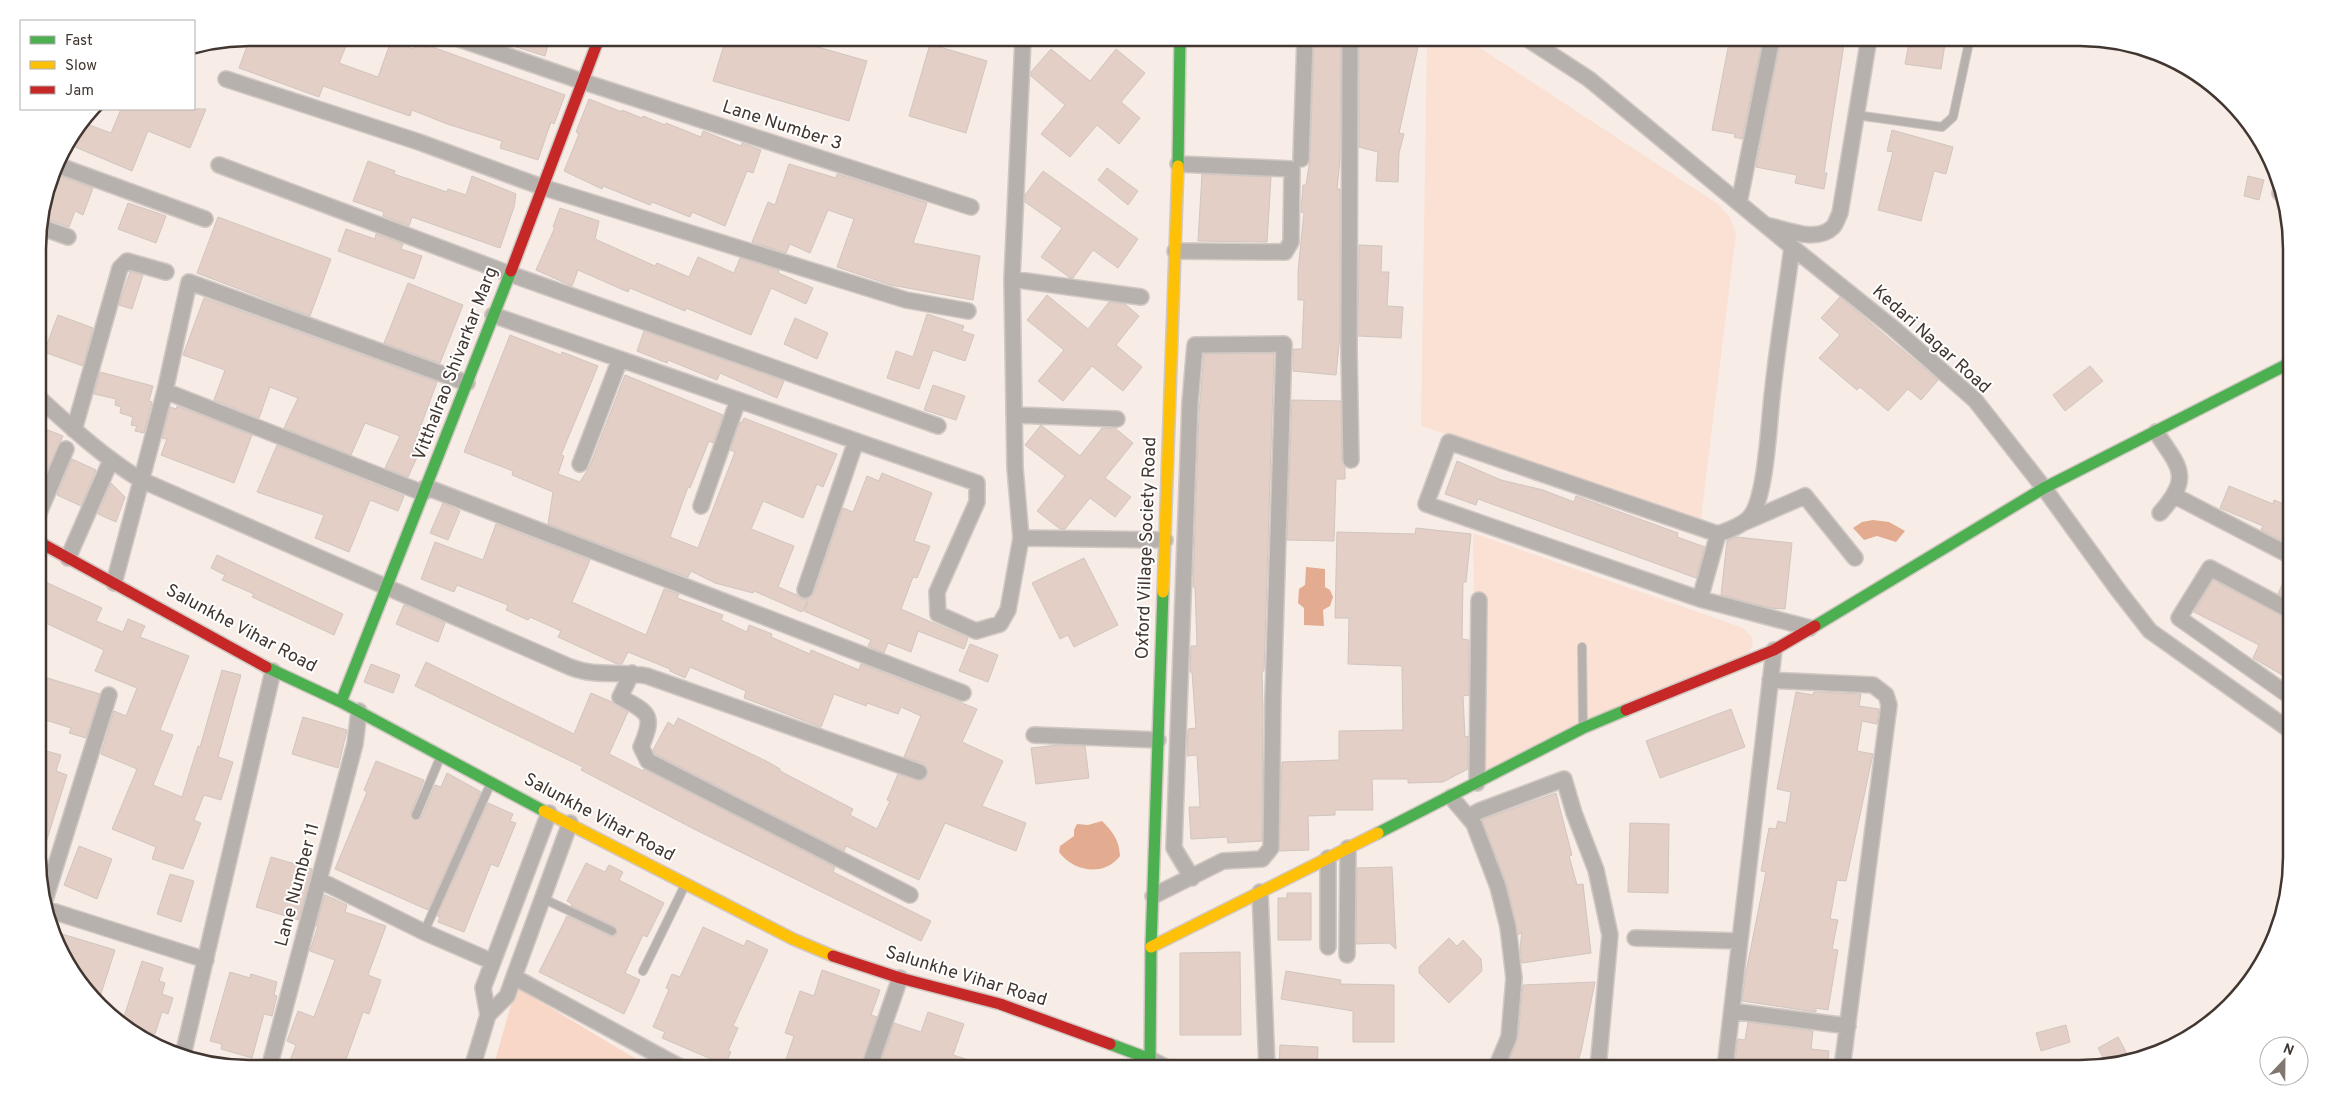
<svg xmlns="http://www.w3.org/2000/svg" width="2329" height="1106" font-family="Overpass,sans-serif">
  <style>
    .built { fill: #fbe1d4 }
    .green { fill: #f9d7c6 }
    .water { fill: #e3ab8f }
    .building { fill: #e3cfc5; stroke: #d0c5c0 }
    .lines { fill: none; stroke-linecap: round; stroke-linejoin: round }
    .lane-casing { stroke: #d1c8c3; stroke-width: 10 }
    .street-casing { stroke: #d1c8c3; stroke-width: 18 }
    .fast-casing { stroke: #d1c8c3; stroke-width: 14 }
    .slow-casing { stroke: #d1c8c3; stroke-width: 14 }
    .jam-casing { stroke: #d1c8c3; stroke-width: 14 }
    .lane { stroke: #b7b1ae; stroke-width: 8 }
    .street { stroke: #b7b1ae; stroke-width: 15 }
    .fast { stroke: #4caf50; stroke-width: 11 }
    .slow { stroke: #ffc107; stroke-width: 11 }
    .jam { stroke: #c62828; stroke-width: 11 }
    .labels { text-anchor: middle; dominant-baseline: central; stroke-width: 4; stroke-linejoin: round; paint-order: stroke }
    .street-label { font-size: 18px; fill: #423630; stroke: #fff }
    .rim { fill: none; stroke: #423630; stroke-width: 2.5 }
  </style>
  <rect width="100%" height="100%" fill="#f7ece6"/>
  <path class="built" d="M1427,38h38l253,166 12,14 6,15 -35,286 -280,-93z
    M1473,533l270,95 8,8 2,10 -6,8 -270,123z"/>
  <path class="green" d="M516,987l135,81h-158z"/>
  <path class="water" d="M1873,520l16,2 16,9 -9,11 -19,-6 -13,4 -11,-12 9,-6z
    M1306,567l19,2v18l5,3 3,7 -3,9 -7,4 1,16 -20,-1v-17l-6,-5 1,-14 6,-4z
    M1102,821c11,11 17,19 18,35 -16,21 -46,16 -61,-4l1,-6 14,-10v-6l3,-6 11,1z"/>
  <path class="building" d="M250,38h71l25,8 -7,17 39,14 13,-36 22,8 2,-5 11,4 1,-3 138,50 -11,29 -3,-2 -13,38 -38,-12 2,-7 -55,-17 -35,-14 -2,6 -87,-30 -4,11 -80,-29z
    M498,38h52l-5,18 -48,-15z
    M726,38h60l81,23 -18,60 -136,-40z
    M1317,38h24l-1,122 -3,29h3v146l-4,40 -43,-4v-22h9l2,-49h-6v-29l6,-58 -3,-1 2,-27h3l4,-26 4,-120z
    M1359,38h61l-21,95 5,1 -5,19 -1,29 -22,-1 2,-29 -19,-5z
    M1730,38h33l-21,101 -8,-2 1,-3 -23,-4z
    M1781,38l31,4 1,-4h32l-21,135h3l-3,16 -29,-6 2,-8 -41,-8z
    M1910,38h36l-5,31 -36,-5z
    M930,44l57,17 -21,72 -57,-17z
    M1051,49l39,32 26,-32 29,24 -24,29 19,16 -21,26 -22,-19 -27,32 -29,-23 24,-29 -34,-29v-4z
    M589,99l33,13v-2l20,8 1,-2 22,9 1,-2 35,14 2,-6 38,15 1,-3 19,7 -8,23 -6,-2 -22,55 -33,-14 -2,5 -38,-15 -2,3 -47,-19 -1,3 -38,-18 15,-37 -3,-2z
    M121,109h85l-16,39 -42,-17 -16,40 -64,-27 16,-21 27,10z
    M1892,130l61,17 -7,27 -12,-3 -13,50 -43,-11 15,-58 -6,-1z
    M368,161l27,10 -1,3 53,18 1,-3 18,6 6,-19 44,18 -2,13 -14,41 -88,-31 -3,9 -26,-10 1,-4 -31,-11z
    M789,164l47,14 1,-4 90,29 -14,40 67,13 -7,44 -82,-15 -54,-18 17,-48 -26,-9 -18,43 -20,-9 -4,9 -34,-11 16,-40 7,3z
    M1107,168l31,23 -10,14 -30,-25z
    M1043,171l95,68 -20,29 -25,-18 -20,28 -4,-1 -28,-20 21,-29 -37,-26v-7z
    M1202,174l69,3 -4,65 -69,-1z
    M60,176l33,12 -10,27 -8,-4 -6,16 -25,-9z
    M2248,176l16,4 -5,20 -15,-4z
    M128,203l38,13 -10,27 -38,-14z
    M560,208l39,13 -4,18 60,27 2,-3 32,14 9,-20 36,16 6,-15 39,12 -1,3 35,15 -7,16 -35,-16 -20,47 -65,-27 -1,3 -55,-23 -2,4 -50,-22 -6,16 -36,-16 19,-43h-2z
    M218,217l113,42 -21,57 -113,-43z
    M346,229l29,10 1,-5 27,10 -2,5 21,7 -8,23 -76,-28z
    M1359,245l23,1 -1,26h8l-2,34 16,1 -2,31 -43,-2z
    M130,272l13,3 -11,34 -13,-4z
    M408,283l55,22 -23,58 -56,-20z
    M1047,295l41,34 21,-27 16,2 14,12 -23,29 26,22 -19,24 -31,-25 -29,35 -25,-20 26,-31 -37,-30z
    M1840,297l98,83 -17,20 -13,-11 -20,22 -28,-24 -3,3 -38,-32 21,-23 -19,-17z
    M204,298l233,84 -25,68 7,3 -11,24 -23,-9 15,-32 -35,-13 -14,32 -67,-27 14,-30 -28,-11 -11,31 -45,-18 11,-30 -42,-15z
    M927,314l37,12 -2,5 12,4 -9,26 -32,-11 -14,39 -32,-11 9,-27 17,6z
    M58,315l35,13 -10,38 -39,-14z
    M795,318l33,15 -11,26 -33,-15z
    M644,331l140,50 -7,17 -57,-25 -3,7 -49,-20 -1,3 -30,-12z
    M510,335l51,20 1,-3 36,14 -37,89 3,1 -6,18 22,8 10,-16 35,-91 98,40 -10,28 -4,-2 -19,47 -2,-1 -18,50 28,11 37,-96 -5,-2 10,-28 2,1 2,-5 93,36 -14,33 -6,-3 -14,34 -40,-17 -12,28 43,17 -16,41 19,8 5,4h7l5,-6 29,-85 10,4 14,-36 12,5 3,-8 50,20 -18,48 16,5 -13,32 -4,-1 -12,32 67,29 -4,11 -46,-18 -7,21 -23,-9 -4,10 -16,-7 3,-6 -67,-29 4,-10 -6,11 -48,-21 -1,2 -38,-10 -24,-12 -3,6 -140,-53 5,-32 -41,-17 1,-4 -49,-19z
    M1274,353l-10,318h-2l1,38 -1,132 -34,2 -1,-6 -36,2 -2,-32h11l-3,-52 -10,1 1,-27 8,-1 -4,-56h-2l1,-26h6l-2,-59h-2l6,-174 5,-59z
    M2090,366l13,15 -38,30 -12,-16z
    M100,372l53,14 -4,15 3,1 -8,31 -9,-2 2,-5 -6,-1 2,-8 -13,-4 1,-6 -6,-2 1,-6 -22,-5z
    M933,385l32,11 -9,24 -32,-10z
    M1292,400l49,1 1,59 3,7v12h-9l-2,62 -47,-1z
    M177,406l75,29 -18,48 -73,-28 6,-16 -5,-1 8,-31 6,2z
    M1041,425l39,31 22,-28h13l18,15 -28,35 26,19 -16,20 -25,-19 -25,31h-5l-23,-18 28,-35 -40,-31z
    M38,426l25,10 -23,50 -2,-1z
    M277,445l127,51 -6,15 -28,-11 -21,52 -34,-14 9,-23 -67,-23z
    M72,459l24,11 -15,36 -24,-11z
    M1457,461l44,19 42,10 31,12 2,-6 102,37 -1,4 28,10 -9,31 -218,-79 -2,6 -31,-11z
    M111,483l14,14 -9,25 -18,-8z
    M2229,486l44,18 1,-4 17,7v38l-30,-15 2,-4 -43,-18z
    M443,503l17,8 -12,29 -18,-7z
    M496,524l94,36 -18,42 74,33 18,-46 15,5 -2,4 46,17 -2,5 26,12 2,-7 23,9 -1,3 39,17 1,-4 48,20 2,-6 116,45 -15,33 41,19 -21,45 44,17 -10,28 -71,-28 -26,57 -73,-34 -2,5 -189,-97 -2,-4 15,-28 6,4 4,-8 90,44 12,7v2l73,38 -3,6 27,14 13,-28 -3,-1 11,-26 22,7 5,-2 3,-8 -5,-8 -19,-6 17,-41 -20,-9 -3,7 -31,-11 -1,3 -32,-12 -13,33 -77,-29 2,-7 -56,-24 -5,11 -15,-7v-2l-42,-17 -6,12h-5l-59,-27 3,-6 -31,-14 -2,3 -22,-10 2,-5 -51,-20 -3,7 -33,-13 14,-37 48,18z
    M1416,528l55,6 -5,48h-3l-1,57 7,1v55l-6,1 2,41 3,-1v33l-25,13 -35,1v-4h-36l1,31h-38v5l-27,1 1,34 -30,1 3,-89 57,-2v-29l64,-1 -1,-64 -54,-2 1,-46h-14l2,-86 78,2z
    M1737,537l55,6 -7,66 -15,-1 -49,-13 6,-54z
    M217,555l126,59 -9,21 -82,-38 2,-3 -32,-14 3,-5 -14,-7z
    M1084,558l34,67 -44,22 -6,-12 -8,4 -28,-56z
    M2291,565v35l-13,-6z
    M39,579l63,29 -6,13 27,11 5,-13 17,7 -5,11 49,19 -29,74 13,5 -20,50 29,12 16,-51 2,1 22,-77 19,5 -23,82 15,5 -12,38 -17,-5 -10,25 7,3 -18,46 -31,-10 4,-12 -44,-18 25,-60 -36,-15 13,-43 12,5 11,-28 -42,-17 9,-21 -65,-30z
    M2213,580l78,40v60l-38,-22 6,-13 -65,-33z
    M404,605l41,18 -7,19 -42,-18z
    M970,644l28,11 -10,27 -29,-11z
    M426,662l148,72 17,-41 21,9 16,10 -19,42 34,17 1,-2 191,98 -2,5 98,49 -10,20 -227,-112 -113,-59 2,-3 -168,-81z
    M371,664l29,11 -7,18 -29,-11z
    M41,676l59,18 -14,44 -17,-5 2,-5 -32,-10v-34z
    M1796,692l17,3 1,-3 47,2 -2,12 20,3 -2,15 -15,-3 -5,30 16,3 -27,127 -9,-1 -7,39 8,1 -6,29 6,1 -10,60 -12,-2v4l-74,-11 4,-29 20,-100 -5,-1 8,-43 7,1 2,-8 8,2 5,-31 -14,-3z
    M1731,709l14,38 -85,31 -14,-37z
    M303,717l44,13 -9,38 -46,-14z
    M1059,745l26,1 4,32 -53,6 -5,-36z
    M39,749l22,6 -5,16 11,4 -24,77 -4,-1z
    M376,761l48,19 -13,33 3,7 7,-2 14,-33 6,2 6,-14 34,19 -53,118 -93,-41 32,-77 -3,-2z
    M1556,793l16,62 -3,1 8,29 6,-1 8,69 -69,10 -2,-15 2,-16 -4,3 -11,-51 -25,-64z
    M488,803l25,11 -3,7 6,2 -18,44 -7,-3 -27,68 -26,-10 2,-5 -3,-1z
    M1630,823l39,1 -1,69 -40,-1z
    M79,846l33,13 -15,40 -33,-14z
    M271,857l41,12 -13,51 -43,-13z
    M586,863l19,9 4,-7 14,7 -4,8 45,23 -17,34 -4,-2 -18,38 15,7 -16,34 -85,-42 28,-56 43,20h5l2,-3 -3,-7 -43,-20 1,-2 -5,-3z
    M1392,867l4,82 -7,-6 -33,1 1,-76z
    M170,874l24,7 -13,41 -24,-8z
    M1287,893h24v47h-33v-42h9z
    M325,895l22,10 -2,7 41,14 -18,49 13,5 -12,34 -6,-2 -20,56h-56l9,-23 -9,-4 11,-30 16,6 21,-57 -25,-9 8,-25h-2z
    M703,927l41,19 3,-6 21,10 -35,76 5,2 -10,23 3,1 -6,13 -63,-27 3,-6 -12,-5 16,-38 -3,-1 6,-14 8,3z
    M52,931l63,19 -17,53 -17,-17 -27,-48z
    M1449,938l8,8 6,-6 18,19 1,12 -33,32 -30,-30v-6z
    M1240,952l1,83h-61v-82z
    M142,961l21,7 -4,13 6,2 -3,11 11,4 -5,16 -6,-2 -7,22 -33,-11z
    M822,970l58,20 -9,25 6,2 -17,51h-77l11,-32 -9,-3 15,-42 14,5z
    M1286,971l55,9 -1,4 54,1v57h-41v-31l-72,-12z
    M230,972l20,6 1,-4 26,8 -3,13 3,1 -5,20 -8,-2 -12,44 -31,-9 1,-5 -12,-3z
    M1595,982l-14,70 -6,16h-69l12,-30 5,-53z
    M928,1012l36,12 -11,31 31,10v3h-96l-8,-2 14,-43 27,9z
    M1748,1022l65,9 -2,18 18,2 -2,17h-93l4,-29 7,1z
    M2066,1025l4,17 -29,9 -5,-18z
    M2118,1037l13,24 -24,4 -9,-17z
    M1280,1045l38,2 -1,21h-38z"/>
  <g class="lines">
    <defs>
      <path id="lane" d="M1856,115l86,12 11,-10 17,-79
        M1582,647l1,79
        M416,815l24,-57
        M542,898l70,33
        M424,932l66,-147
        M643,971l42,-86"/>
      <path id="street" d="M456,38l125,43 390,126
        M1350,38l-1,311 2,111
        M1526,38l63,41 203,168 101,81 82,72 69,88 74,102 32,41 141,100
        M226,79l193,63 123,45 364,113 62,11
        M1301,159l4,-121
        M57,165l148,54
        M219,165l291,109 428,152
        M2280,193l2,1
        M1739,203l33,-165
        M1770,226c18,4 47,17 63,1 3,-3 5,-10 7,-14l29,-175
        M40,227l28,10
        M1792,247c-6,47 -14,94 -19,141 -4,27 -6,112 -24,130 -8,8 -20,12 -31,16l-269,-92 -23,62 274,95 110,29
        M1175,251l110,1 6,-10 1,-73 -114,-5
        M1012,279l11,-241
        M493,315l484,168v19l-40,90 1,22 38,17 24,-7 8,-14 13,-72 -6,-70 -3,-189 129,18
        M165,391l258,102
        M38,397c33,30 65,60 103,83l429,187c28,11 49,3 77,9l272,96
        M1014,415l103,4
        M74,430l46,-162 7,-7 39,11
        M2156,432c23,35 37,44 4,81
        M580,464l40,-105
        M426,487l537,206
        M2175,496l116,60
        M701,506l37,-106
        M39,513l27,-64
        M1745,522l60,-26 50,62
        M1021,538l144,2
        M68,558l43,-98
        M114,583l51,-192 24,-109 278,101
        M805,590l51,-149
        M1700,599l18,-65
        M2291,611l-81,-43 -31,50 112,79
        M632,673l-12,24c29,16 35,17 21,50l7,14 262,134
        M1770,680l103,5 13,10 3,10 -47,363
        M1034,735l124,5
        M1477,783l2,-183
        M1451,797l23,27 24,63 10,40 6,51 -5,59 -13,31
        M1469,817l10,-6 85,-32 10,34 22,57 14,65 -12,133
        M319,880l105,52 69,30
        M1260,892l7,176
        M1153,896l70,-35 39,-2 9,-11 2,-150 11,-354 -89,1 -5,58 -16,445 18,30
        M44,903l65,-208
        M46,909l160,51
        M1635,938l105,3
        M1328,947v-89
        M1347,955l1,-107
        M514,977l168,91
        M1732,1011l116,15
        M488,1015l-5,-27 66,-175
        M183,1055l90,-384
        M1150,1059l17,9
        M269,1068l86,-324 4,-33
        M472,1068l16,-53 19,-19 63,-173
        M869,1068l31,-90
        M1725,1068l49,-418"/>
      <path id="fast" d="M1178,166l2,-128
        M1815,626l229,-138 246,-125
        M266,667l75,35 203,109
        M341,702l170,-431
        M1378,833l205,-105 43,-18
        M1110,1044l40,15 1,-112 12,-355"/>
      <path id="slow" d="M1163,592l15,-426
        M544,811l249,128 40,17
        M1151,947l227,-114"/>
      <path id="jam" d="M511,271l88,-233
        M39,542l227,125
        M1626,710l148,-60 41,-24
        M833,956l67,22 100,26 110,40"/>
    </defs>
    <use href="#lane" class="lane-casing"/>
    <use href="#street" class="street-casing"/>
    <use href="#fast" class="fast-casing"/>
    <use href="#slow" class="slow-casing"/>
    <use href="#jam" class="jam-casing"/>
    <use href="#lane" class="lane"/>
    <use href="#street" class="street"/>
    <use href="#fast" class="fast"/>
    <use href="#slow" class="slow"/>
    <use href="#jam" class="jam"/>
  </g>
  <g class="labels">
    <g class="street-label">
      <text transform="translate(782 126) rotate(18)">Lane Number 3</text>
      <text transform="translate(1931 340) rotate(42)">Kedari Nagar Road</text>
      <text transform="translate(456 364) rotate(-69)">Vitthalrao Shivarkar Marg</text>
      <text transform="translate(1147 548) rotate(-88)">Oxford Village Society Road</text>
      <text transform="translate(241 629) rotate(28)">Salunkhe Vihar Road</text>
      <text transform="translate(599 818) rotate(28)">Salunkhe Vihar Road</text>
      <text transform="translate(298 885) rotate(-75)">Lane Number 11</text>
      <text transform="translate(966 977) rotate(17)">Salunkhe Vihar Road</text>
    </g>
  </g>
  <path d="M0 0H2329V1106H0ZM249 46H2080A203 203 0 0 1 2283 249V857A203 203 0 0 1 2080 1060H249A203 203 0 0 1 46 857V249A203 203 0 0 1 249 46Z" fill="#fff" fill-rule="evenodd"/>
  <path class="rim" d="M249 46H2080A203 203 0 0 1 2283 249V857A203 203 0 0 1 2080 1060H249A203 203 0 0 1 46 857V249A203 203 0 0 1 249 46Z"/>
  <rect x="20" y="20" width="175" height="90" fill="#ffffff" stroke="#b3afac"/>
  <rect x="30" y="36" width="25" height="8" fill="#4caf50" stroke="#b3afac"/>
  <text x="65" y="45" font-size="15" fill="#423630">Fast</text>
  <rect x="30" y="61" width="25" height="8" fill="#ffc107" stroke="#b3afac"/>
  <text x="65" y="70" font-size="15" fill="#423630">Slow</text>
  <rect x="30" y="86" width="25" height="8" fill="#c62828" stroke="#b3afac"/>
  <text x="65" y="95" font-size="15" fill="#423630">Jam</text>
  <g transform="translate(2284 1061) rotate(22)"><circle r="24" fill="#ffffff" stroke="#b3afac"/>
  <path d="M0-4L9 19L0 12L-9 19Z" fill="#817670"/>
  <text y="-8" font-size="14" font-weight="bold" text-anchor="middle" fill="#423630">N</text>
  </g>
</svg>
